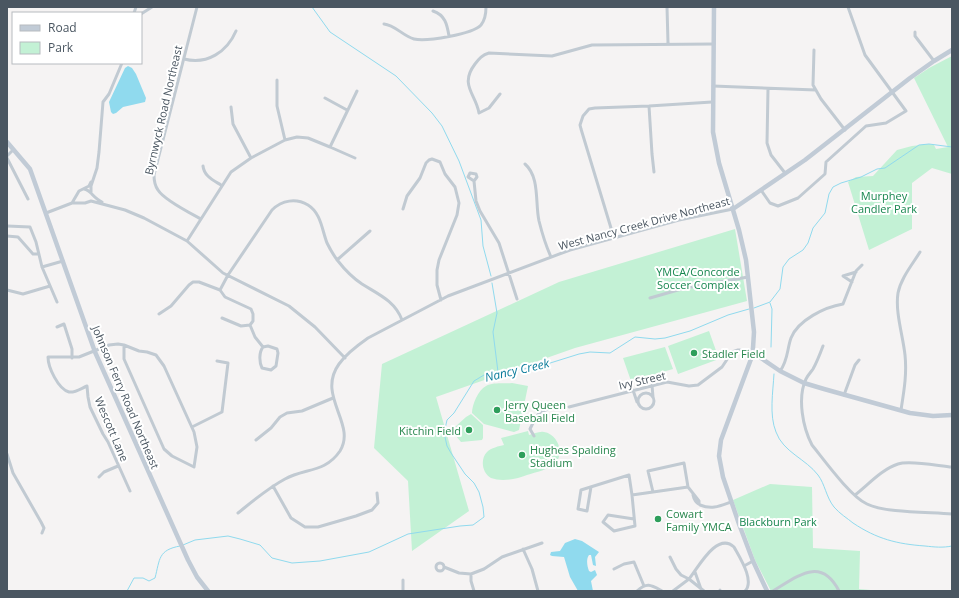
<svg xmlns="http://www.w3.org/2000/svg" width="959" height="598" font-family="'Open Sans',sans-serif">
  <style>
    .green { fill: #c3f1d5 }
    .water { fill: #90daee }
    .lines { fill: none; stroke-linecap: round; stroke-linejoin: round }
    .stream { stroke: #90daee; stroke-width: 1 }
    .street { stroke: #c1cad2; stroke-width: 3 }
    .secondary { stroke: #c1cbd6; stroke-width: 4.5 }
    .leisure-dot { fill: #2e9e5b; stroke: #fff; stroke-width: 1.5 }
    .labels { text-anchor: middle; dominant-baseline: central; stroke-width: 4; stroke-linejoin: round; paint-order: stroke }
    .street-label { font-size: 11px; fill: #4a5661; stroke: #fff }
    .park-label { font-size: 11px; fill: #17864f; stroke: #fff }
    .leisure-label { font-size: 11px; fill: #27864d; stroke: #fff; text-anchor: start }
    .water-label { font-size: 12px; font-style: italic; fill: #0c7c9b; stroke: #fff }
  </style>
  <rect width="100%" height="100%" fill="#f5f3f3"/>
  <path class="green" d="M952,56v118l-20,-6 -20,15v46l-43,21 -21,-68 8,-5 17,-1 24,-26 15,-4 17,-2 5,1 2,4 12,-2 -34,-69 15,-10z
    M735,229l12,72 -172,47 -139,49 33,114 -57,40 -4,-70 -34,-33 8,-84 177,-82z
    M709,331l10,28 -41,15 -10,-28z
    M665,347l8,22 -42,12 -8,-23z
    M512,383l16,3 -9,44 -5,2 -30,-8 -12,-11c0,-8 6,-23 14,-27 7,-4 18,-2 26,-3z
    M471,414l12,11v13l-1,2 -21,2 -5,-6 -1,-9 11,-10z
    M528,431l1,4c5,-1 10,-4 15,-3 14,2 21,22 11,31 -6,7 -19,9 -28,12 -10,4 -25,7 -36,3 -9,-5 -11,-19 -4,-26 4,-4 12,-6 17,-7l-3,-7z
    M770,484l42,3 1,61 47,3 -1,38 23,2h-111l-16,-31 -22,-60z"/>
  <path class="water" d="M128,66l4,2 4,6 10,24 -1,4 -22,5 -7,6 -3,1 -2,-2 -2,-10 16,-34z
    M575,539l7,2 17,11 -4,5 1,9 -3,-1 -2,-10h-2c-3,4 -2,11 0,16l2,1 4,-2 2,5 -6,6 2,10h-15l-8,-14 -6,-20 -12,-1 -2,-1 1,-3 9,-1 5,-8z"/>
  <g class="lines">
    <path class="stream" d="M312,7l18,25 66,44 36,37 10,13 17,35 22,59 2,26 8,30
      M492,283l5,30 -4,19 5,40
      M770,303l2,6 -1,38
      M754,308l16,-6 10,-13 3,-22 6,-8 14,-9 5,-7 5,-15 12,-15 4,-19 4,-7 8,-4 20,-6 16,-8 8,-1 34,-23 10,-1 23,3
      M774,374c-1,18 -5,41 2,58 7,20 30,27 42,43 7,9 8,22 16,32 6,7 13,11 19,16 24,16 44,21 72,23 9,1 18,2 27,0
      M183,545l12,-5 33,-4 12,3 20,6 12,13 20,5 28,-2 49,-9 39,-18 52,-8 13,-1 11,-8 -1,-10 -4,-15 -5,-9 -9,-9 -14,-21 -4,-7 -2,-9v-8l2,-9 7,-7 20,-32 10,-6 40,-6 23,-5 32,-10 11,-2 20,1 25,-16 20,2 10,-1 25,-7 38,-16 21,-6
      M127,591l7,-13h9l6,3 6,-3c5,-19 3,-28 25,-32"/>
    <path class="street" d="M197,7l-43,168c0,5 1,11 4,15 6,10 32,23 43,29
      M667,7l1,36
      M433,11c12,4 14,13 16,25
      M134,13l2,-6
      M141,14l11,-7
      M384,24c11,1 19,12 30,15 12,3 59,-5 67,-14 4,-5 5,-12 5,-18
      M915,32v4l19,25
      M814,50l-1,35 8,14 24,31
      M184,59c23,6 43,-7 52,-28
      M277,80v26l8,34
      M713,86l103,4
      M768,89l-1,54 4,12 14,18
      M500,94l-11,14 -10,5c-3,-19 -20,-28 -4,-49 4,-5 7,-9 14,-11l63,3 40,-11 122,-1
      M325,98l22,12
      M649,106l3,48 2,18
      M231,107l2,17 18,34
      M330,147l27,-56
      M7,156l6,-6
      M7,158l21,41
      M525,164c15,13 10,39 14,57 3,12 7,25 12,36
      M203,166c1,10 10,14 18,19
      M474,181l-6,-4 2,-4 6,1 1,3 -3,4 2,20 4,10 19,32 18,56
      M84,189c7,1 9,9 18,13
      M761,190l9,13 8,3 20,-8 27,-24 1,-12 40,-36 20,-3 20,-12 -41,-56 -17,-48
      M91,193v-7l6,-18 2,-16 4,-50 6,-8 13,-31
      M72,203l7,-12 10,-5 2,-4
      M403,209l4,-13 13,-18 6,-15 3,-3 3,-1 8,3 5,12 10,13 4,16 -2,12 -18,45 -2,10v15l4,15
      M46,213l26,-10h13l6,-2 34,9 19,8 43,23 36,32 66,33 26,21 30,31
      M7,226l23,1 6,15 6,25 15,35
      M7,236l11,1 15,17h5
      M614,238l-33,-109 -1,-4 3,-9 6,-7 6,-1 54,-2 63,-4
      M187,241l44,-69 20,-14 34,-18 12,-3 11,1 22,9 25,11
      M337,260l33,-29
      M42,267l21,-6
      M852,282l-9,-6 13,-4
      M7,290l16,4 27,-8
      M220,290l8,-15 44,-65c10,-10 24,-12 36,-5 13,8 14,25 19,38 3,6 7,13 11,18 7,9 15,17 24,23 16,10 33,17 40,36
      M650,298l35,-10 63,-11
      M159,314l12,-8 18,-21 4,-3h6l21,8 5,7 26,12 2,5v7l-3,4 -9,1 -19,-8
      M250,325l5,12 8,10
      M57,327l7,-3 8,25v9
      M124,345v14l40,90 8,7 22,11 3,-20 -3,-15 -30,-66 -8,-11 -9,-3 -8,-1 -15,-6 -6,-1 -9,1 -30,12h-31c0,10 10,32 21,35 6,1 13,-4 18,-6l1,11 2,10 13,27 5,8 22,49
      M268,346l9,3 1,4 -2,13 -5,4 -9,-2c-3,-6 -3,-16 1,-21z
      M823,346c-3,8 -6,16 -10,23 -2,3 -5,6 -7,10 -9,19 -3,49 6,66 13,16 38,51 55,59 18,9 63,8 85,10
      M780,371c8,-10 7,-22 11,-33 7,-18 34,-31 52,-34l13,-33 6,-6
      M652,385l1,12
      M633,390l4,12
      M638 401a8 8 0 1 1 16 0a8 8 0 1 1-16 0Z
      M844,395l11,-30 4,-5
      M569,407l98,-25 22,4 9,-1 24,-18 10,-15 6,-2h8l6,2
      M901,410c3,-19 6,-36 4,-55 -2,-19 -10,-43 -7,-62 3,-15 14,-28 22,-41
      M192,427l30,-15 6,-49 -11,-2
      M534,436l-4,-7c7,-14 7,-18 23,-21 4,-1 6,-2 10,-1
      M256,440l15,-12 9,-11 7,-4 15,-2 31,-13
      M7,454l6,19 28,49 3,6 -2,5
      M99,477l5,-5 14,-6
      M273,486l18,32 14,9h13l38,-11 16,-6 6,-7 -1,-10
      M591,487l-4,24 -9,-2 3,-19 48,-15 3,20 21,-3
      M688,487l-35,5 -5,-21 36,-8 4,24 11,14v3
      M632,495l3,31 -21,5 -11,-9 5,-7 26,4
      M693,495c1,5 3,8 7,10 12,5 20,1 31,-3
      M855,495c13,-10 27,-26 43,-31 12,-4 41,2 54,3
      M238,513c15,-12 30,-25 47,-34 20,-11 40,-6 55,-28 17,-27 -24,-55 -1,-87 7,-10 19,-19 29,-26l80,-42 122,-46 109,-30 54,-11
      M523,549l9,20 6,22
      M670,557l6,12 5,6 8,4 -16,12
      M436 567a4 4 0 1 1 8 0a4 4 0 1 1-8 0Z
      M744,566l9,-5
      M444,567l15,6 12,1 13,-5 18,-12 40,-14
      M614,569l10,-5 10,-2 10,24
      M695,572l6,17
      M471,574v7l3,10
      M720,590v1
      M403,591v-11
      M637,591c10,-9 14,-6 25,0
      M704,591l-15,-12c9,-11 28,-48 45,-32 6,11 21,34 11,44
      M773,591c25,-15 48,-35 66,0"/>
    <path class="secondary" d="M714,7l-1,125 6,31 20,67 7,30 8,72 -1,16 -2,11 -30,81 -2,16 4,21 16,47 14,37 14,30
      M7,142l23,27 65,183 93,208 9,17 11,14
      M733,209l72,-49 105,-82 24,-17 18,-11
      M752,352l28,19 24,12 20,6 86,24 23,3 19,-1"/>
  </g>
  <g class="leisure-dot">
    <circle cx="694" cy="353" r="4"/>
    <circle cx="497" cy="410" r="4"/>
    <circle cx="469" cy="430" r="4"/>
    <circle cx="522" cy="455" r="4"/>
    <circle cx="658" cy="519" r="4"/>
  </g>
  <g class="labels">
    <g class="street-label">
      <text transform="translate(163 110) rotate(-77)">Byrnwyck Road Northeast</text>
      <text transform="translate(644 223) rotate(-15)">West Nancy Creek Drive Northeast</text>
      <text transform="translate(642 380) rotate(-13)">Ivy Street</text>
      <text transform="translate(126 397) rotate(67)">Johnson Ferry Road Northeast</text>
      <text transform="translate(112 429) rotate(67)">Wescott Lane</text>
    </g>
    <g class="park-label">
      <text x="884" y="195">Murphey<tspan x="884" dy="13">Candler Park</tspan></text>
      <text x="698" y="271">YMCA/Concorde<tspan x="698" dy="13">Soccer Complex</tspan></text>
      <text x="778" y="521">Blackburn Park</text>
    </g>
    <g class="leisure-label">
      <text x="702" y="353">Stadler Field</text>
      <text x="505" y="404">Jerry Queen<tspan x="505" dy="13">Baseball Field</tspan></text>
      <text x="461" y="430" text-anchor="end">Kitchin Field</text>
      <text x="530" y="449">Hughes Spalding<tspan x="530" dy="13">Stadium</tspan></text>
      <text x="666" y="513">Cowart<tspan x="666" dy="13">Family YMCA</tspan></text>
    </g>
    <g class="water-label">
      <text transform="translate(517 370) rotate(-13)">Nancy Creek</text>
    </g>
  </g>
  <rect width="959" height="598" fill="none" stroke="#4a5661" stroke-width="16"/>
  <rect x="12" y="12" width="130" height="52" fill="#ffffff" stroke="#b7bbc0"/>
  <rect x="20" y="25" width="20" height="6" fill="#c1cbd6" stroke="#b7bbc0"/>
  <text x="48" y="32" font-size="12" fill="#4a5661">Road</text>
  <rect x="20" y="42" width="20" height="12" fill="#c3f1d5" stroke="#b7bbc0"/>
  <text x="48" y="52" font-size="12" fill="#4a5661">Park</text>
</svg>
